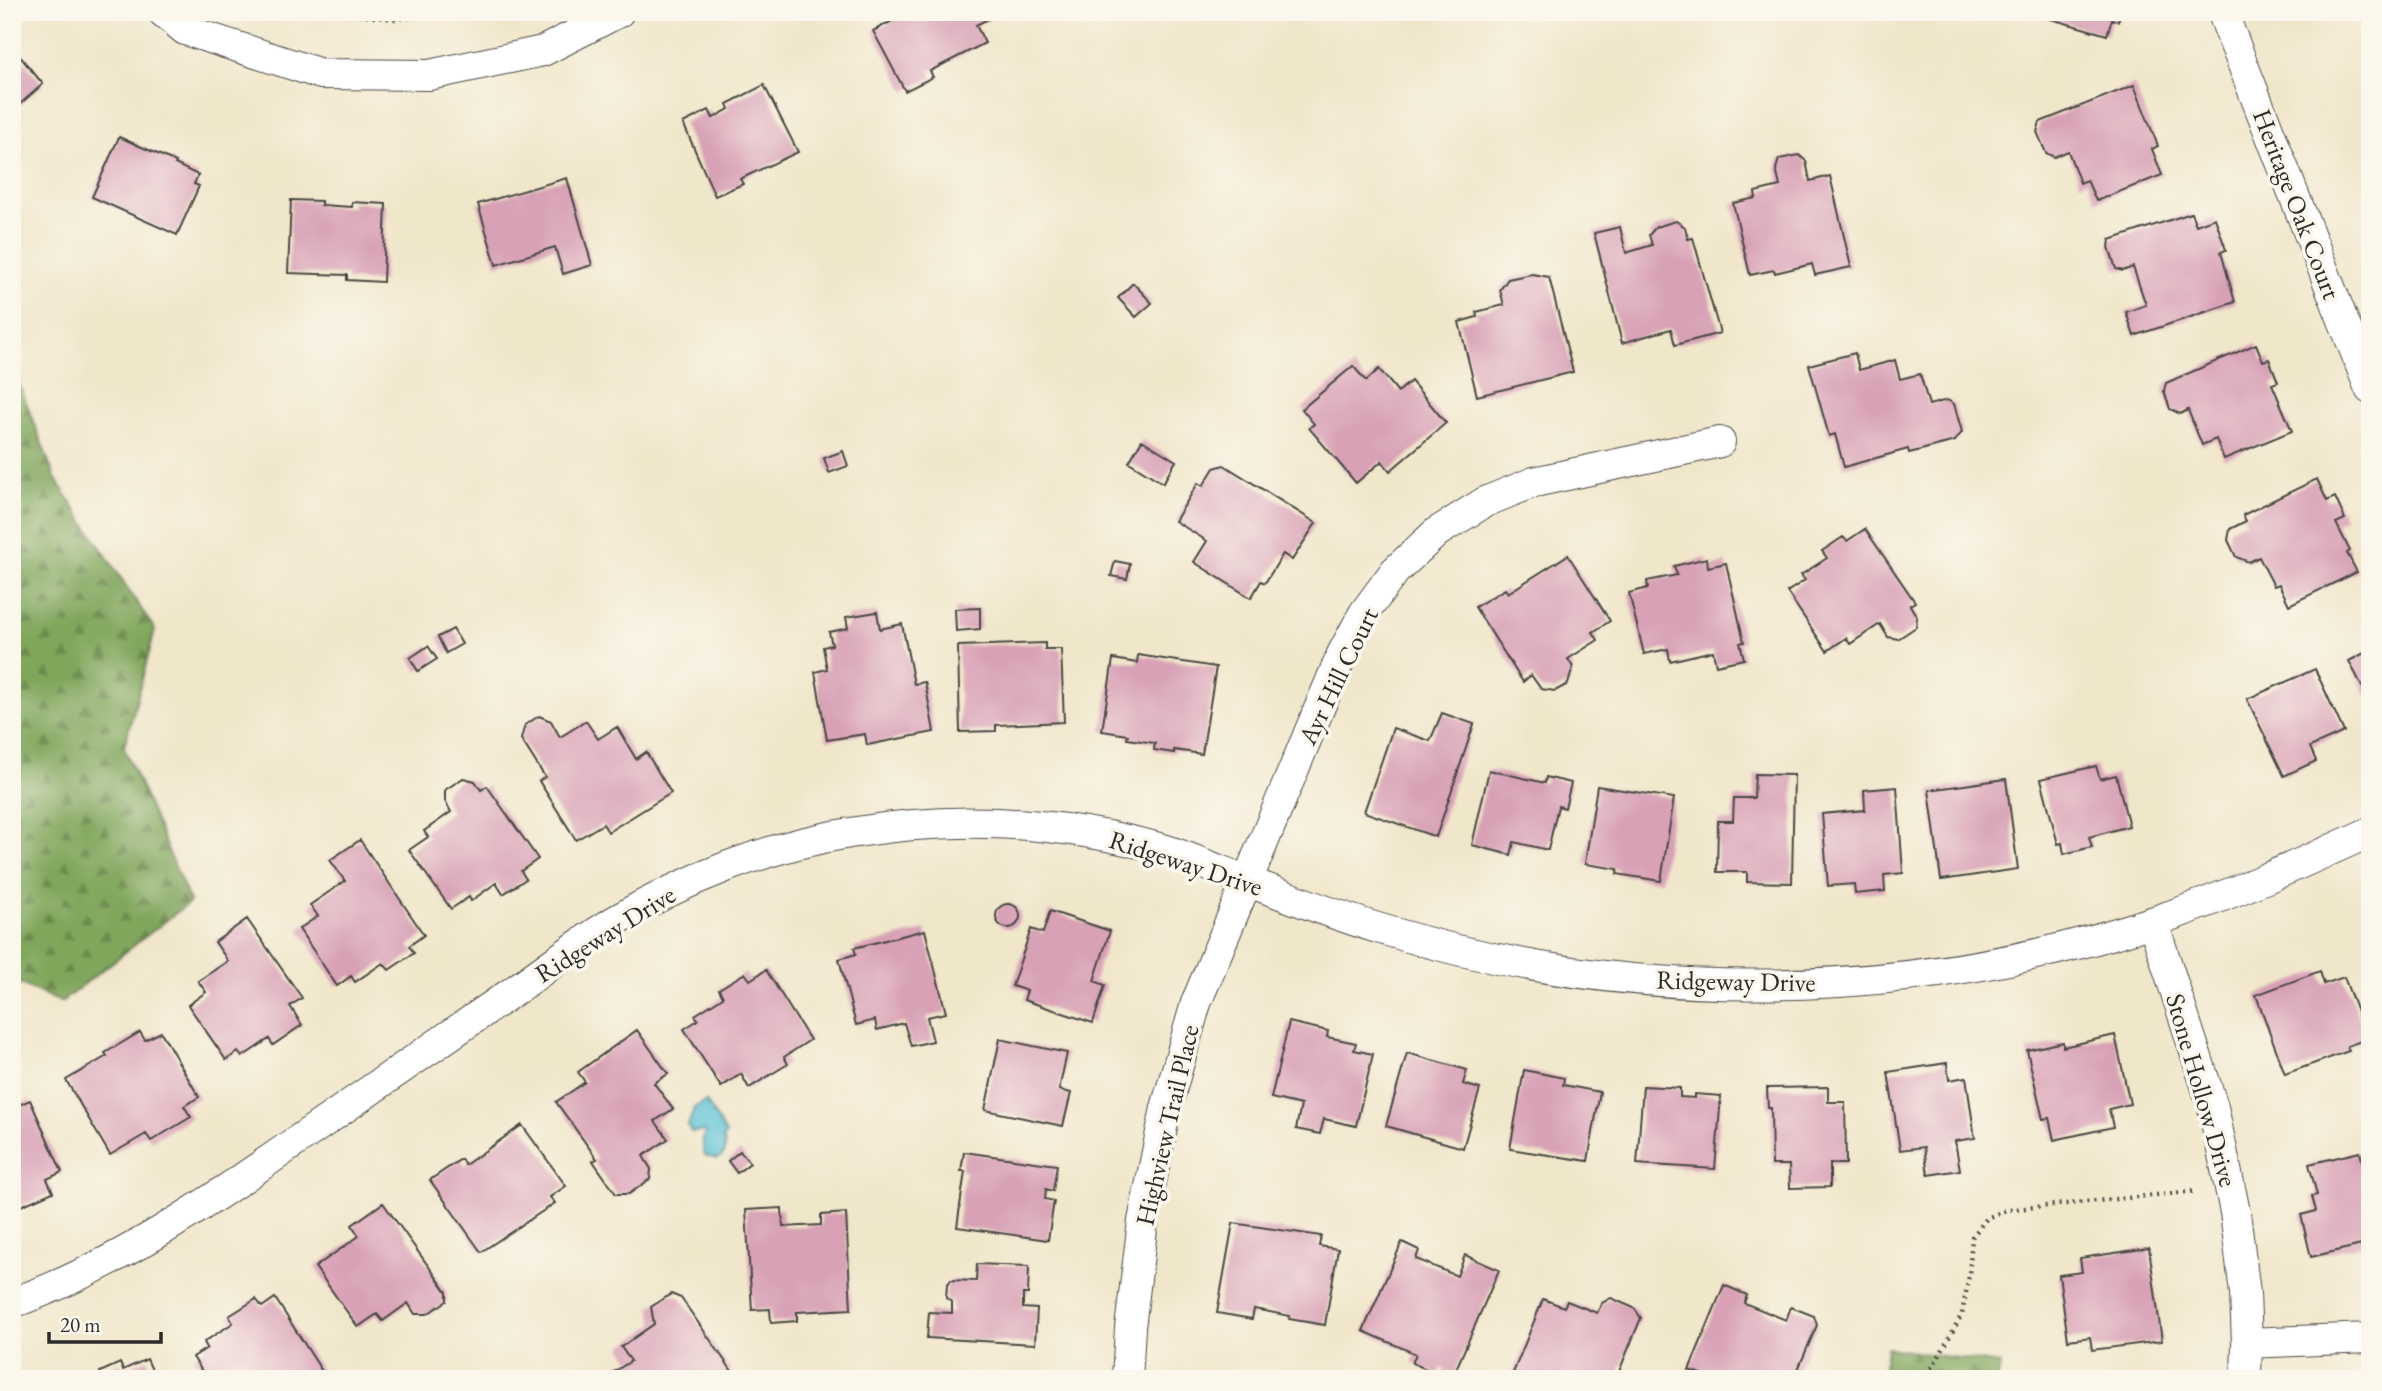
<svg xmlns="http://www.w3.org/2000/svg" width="2382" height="1391" font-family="'EB Garamond',serif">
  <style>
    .forest { fill: url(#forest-firs); stroke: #566844; stroke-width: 2 }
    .water { fill: #59c1d6; stroke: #427680; stroke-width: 2 }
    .building { fill: #d8a1b6 }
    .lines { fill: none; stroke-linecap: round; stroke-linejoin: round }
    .street-casing { stroke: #494743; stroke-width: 32 }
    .path { stroke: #494743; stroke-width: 4.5; stroke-dasharray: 2 5; stroke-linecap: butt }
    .street { stroke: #fff; stroke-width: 30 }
    .labels { text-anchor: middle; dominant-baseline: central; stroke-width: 7; stroke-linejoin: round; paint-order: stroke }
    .street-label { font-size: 26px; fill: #2b2b2b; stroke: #fbf7ec }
  </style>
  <defs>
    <pattern id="forest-firs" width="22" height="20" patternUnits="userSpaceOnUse" patternTransform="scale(1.75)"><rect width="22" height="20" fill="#80a65c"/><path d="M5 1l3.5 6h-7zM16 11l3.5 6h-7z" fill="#69874c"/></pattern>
  </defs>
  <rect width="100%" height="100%" fill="#fbf7ec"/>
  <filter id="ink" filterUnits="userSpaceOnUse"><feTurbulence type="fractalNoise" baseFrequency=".0143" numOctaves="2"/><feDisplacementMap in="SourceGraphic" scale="14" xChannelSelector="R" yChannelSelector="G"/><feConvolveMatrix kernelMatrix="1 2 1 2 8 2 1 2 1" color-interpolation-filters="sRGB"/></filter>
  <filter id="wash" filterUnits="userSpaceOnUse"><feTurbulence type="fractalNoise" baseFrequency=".00686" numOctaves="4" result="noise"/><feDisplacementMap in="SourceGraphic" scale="28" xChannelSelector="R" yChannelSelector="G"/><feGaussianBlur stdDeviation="1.57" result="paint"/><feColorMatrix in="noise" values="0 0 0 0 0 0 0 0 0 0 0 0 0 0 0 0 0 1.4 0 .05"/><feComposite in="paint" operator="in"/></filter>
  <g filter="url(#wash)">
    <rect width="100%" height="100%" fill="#f0e6ca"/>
    <path class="forest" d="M12,365l43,113 100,152 -31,118 66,154 -129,100 -49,-22z
      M1887,1348l114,16 -5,15h-114z"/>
    <path class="water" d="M706,1101l20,33 -3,5c4,9 3,16 -6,20l-11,-3 -3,-5v-14l3,-4 -3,-2 -12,1 -3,-6 6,-18z"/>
    <g id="blocks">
      <path class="building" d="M909,12h86l1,3 -20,10 9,18 -55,28 3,6 -28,14 -32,-60z
        M2121,12l-3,9 -6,-2 -5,16 -77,-22z
        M18,54l25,30 -31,27v-52z
        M764,85l34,67 -58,27 3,5 -28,12 -32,-73 26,-13 4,8 16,-9 -2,-5z
        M2134,85l24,61 -6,3 10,26 -66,26 -9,-21 -7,3 -12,-32 -14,6 -8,-4 -9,-21 3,-10z
        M119,137l57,25 -1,2 23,11 -4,9 5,2 -22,49 -85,-38z
        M1799,155l7,6 4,20 20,-5 21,91 -36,8 -3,-11 -37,9 -1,-3 -24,5 -17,-72 23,-5 -1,-6 25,-6 -4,-17 3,-10z
        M567,178l25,87 -29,9 -8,-27 -59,18 -18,-61z
        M291,200l30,1v4l31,2v-5l34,2 -3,78 -36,-2v-5l-59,-2z
        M2191,213l5,12 19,-7 11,32 -5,2 14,50 -101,34 -8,-24 20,-7 -13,-38 -10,4 -7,-2 -7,-22 1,-7z
        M1676,221l9,6 3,12 5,-1 27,95 -45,12 -4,-16 -49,14 -28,-110 26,-6 6,26 26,-8 -3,-10 7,-8z
        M1532,274l17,3 24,95 -96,24 -18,-74 18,-5 -1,-5 28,-7 -4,-15 8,-11z
        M1133,283l19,20 -16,14 -18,-19z
        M2256,344l7,17 6,-2 9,23 -6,2 20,47 -68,28 -8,-20 -14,6 -14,-35 -8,4 -10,-5 -6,-18 2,-8z
        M1855,353l4,17 36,-10 5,19 20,-5 9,31 18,-5 7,4 8,28 -7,9 -46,12 -1,-4 -64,18 -9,-33 -6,2 -20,-71z
        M1353,366l13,15 13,-12 19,23 13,-11 35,42 -56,48 -8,-10 -26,22 -47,-55 5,-4 -12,-15z
        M1142,440l34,21 -13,22 -34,-21z
        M843,451l5,15 -19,7 -5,-15z
        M1224,465l92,58 -24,37 -9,-6 -18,29 -4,-2 -10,17 -57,-36 13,-21 -32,-20 23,-38 5,3 11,-18z
        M2317,479l10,22 8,-4 10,22 -9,4 14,28 -3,2 10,19 -68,33 -10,-21 -5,2 -15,-29 -10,5 -13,-5 -8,-17 2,-11 16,-8 -3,-6z
        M1865,529l50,73 -5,3 7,12 -1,10 -18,12 -10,-2 -8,-13 -30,20 -4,-6 -19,13 -40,-59 18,-12 -4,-5 26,-17 -5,-7 21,-14 4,4z
        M1568,555l42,66 -17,11 5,8 -30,19 5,8 -5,17 -13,7 -14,-2 -10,-14 -8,7 -48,-75 30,-18 3,4z
        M1707,558l1,9 18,-4 18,79 -4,1 4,16 -28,6 -3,-14 -43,10 -2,-12 -24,5 -15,-61 19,-5 -1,-7 30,-6 -3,-9z
        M1115,561l15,3 -3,15 -16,-3z
        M980,608v21l-24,2 -1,-22z
        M877,612l3,17 22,-5 12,60 11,-2 9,50 -67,13 -2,-11 -38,6 -12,-68 12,-3 -4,-22 9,-2 -3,-13 19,-4 -2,-11z
        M453,629l9,15 -16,9 -8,-16z
        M1045,643v6h16l3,73 -68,3v6l-36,1 -2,-86z
        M428,646l9,13 -19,12 -8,-13z
        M2370,650v52l-21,-41z
        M1138,655l78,12 -14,87 -28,-4v3l-20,-3 1,-7 -28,-4 1,-4 -26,-4 11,-72 24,4z
        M2315,669l29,63 -34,15 6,14 -32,15 -37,-77z
        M1442,713l32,11 -38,113 -72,-25 29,-84 37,13z
        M539,716l12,5 9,16 26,-16 12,18 19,-12 19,32 10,-7 25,41 -63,39 -5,-8 -27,16 -37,-59 6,-4 -24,-38 4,-14z
        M2096,766l4,13 16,-4 13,51 -40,11 3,10 -28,7 -2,-11 -4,1 -17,-65z
        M1489,770l56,13 1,-6 25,6 -6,25 -7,-2 -10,44 -34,-8 -3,13 -39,-10z
        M1755,774l39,1 -2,108 -45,-1v-10h-30l1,-51h15l1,-23h20z
        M463,778l12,3 6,9 6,-4 51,73 -17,12 5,8 -23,15 -7,-11 -25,18 -2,-4 -18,12 -42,-59 19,-13 -4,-6 27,-19 -6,-11v-11z
        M2006,779l12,90 -77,11 -12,-90z
        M1597,786l77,12 -13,83 -44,-7 1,-5 -33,-5z
        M1897,787l6,86 -19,2 1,16 -30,3 -1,-10 -26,2 -6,-72 43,-4 -1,-20z
        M360,840l64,95 -15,11 5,7 -25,17 -6,-7 -28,19 -4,-6 -14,10 -38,-57 19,-13 -8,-11 35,-24 -15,-21z
        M996 916a12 12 0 1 1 24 0a12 12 0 1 1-24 0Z
        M1050,911l60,20 -16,50 11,4 -12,38 -69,-23 3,-9 -15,-5 19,-57 12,4z
        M247,919l55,79 -12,8 12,19 -29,20 -4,-6 -27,18 -4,-5 -12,8 -38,-55 18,-13 -8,-11 30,-20 -13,-19z
        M925,930l21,83 -19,4 6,24 -22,5 -7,-23 -27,7 -2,-10 -19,5 -17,-66 17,-5 -2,-6z
        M766,970l44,70 -26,17 4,7 -39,24 -8,-14 -20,13 -37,-58 14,-9 -3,-5 28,-18 -4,-8 26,-16 5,7z
        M2320,971l4,13 20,-7 23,62 -20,7 2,5 -64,23 -29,-79z
        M1289,1022l39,9 -1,6 29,6 -2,7 19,4 -17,72 -32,-7 -4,15 -24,-5 5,-24 -30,-7z
        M637,1030l31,44 -14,9 19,26 -18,12 13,18 -25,17 8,13 -1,10 -21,15h-13l-23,-33 4,-2 -41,-57 29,-20 -7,-10z
        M140,1032l5,8 16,-8 38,65 -15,9 7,11 -40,24 -5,-7 -36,21 -44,-75 41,-24 -2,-3z
        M2115,1035l15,69 -21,5 4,18 -59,13 -5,-22 -6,1 -16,-69 36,-8v5z
        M1000,1039l67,14 -8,37 12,3 -8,33 -78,-16z
        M1407,1053l60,17 -4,14 17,5 -17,59 -77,-22z
        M1947,1063l2,17 17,-3 9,61 -20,3 5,29 -32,5 -4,-28 -24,3 -12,-78z
        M1524,1070l40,8 -1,7 37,7 -12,69 -78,-12z
        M1643,1086l37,2v9l15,1v-4l26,2 -6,73 -78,-5z
        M1828,1087v15h17l1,62h-16v23l-40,1 -1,-23h-17l-1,-57h-3l-1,-20z
        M30,1100l32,72 -15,7 6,13 -32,14 -5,-11 -4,1v-88z
        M522,1125l44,61 -16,11 5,6 -74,49 -51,-72 31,-21 4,6z
        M740,1151l10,12 -13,10 -9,-12z
        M964,1152l93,13 -4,26 -7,-2 -1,10 9,2 -6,39 -91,-13 8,-56h-4z
        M2360,1152l10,41v50l-59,14 -10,-42 15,-4 -4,-15 5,-1 -8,-31z
        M383,1203l64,89v9l-20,13h-12l-7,-11 -25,18 -6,-7 -19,13 -43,-60 44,-31 -7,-11z
        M782,1208l1,19 38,-2v-10l25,-2 5,96 -54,3v9l-26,2 -1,-14 -18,1 -6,-100z
        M1233,1223l88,13 -2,10 19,3 -13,76 -36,-6 1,-3 -36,-7 -2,10 -35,-6z
        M1402,1242l17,8 -3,9 41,17 8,-21 34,15 -45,104 -13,-6 -3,6 -26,-11 4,-9 -53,-23z
        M2149,1248l13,93 -70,9 -2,-13 -22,3 -9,-65 23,-3 -2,-14z
        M977,1264l52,2 -1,28h-5v14l14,1 -2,35 -108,-6 2,-26 23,1v-11l-6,-4 1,-13 4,-5 25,1z
        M1724,1285l23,10 -3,8 42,17 5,-13 23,9 3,9 -23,54h-89l2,-3 -18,-6z
        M671,1294l10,4 51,73 -11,8h-105l-4,-6 19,-12 -10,-14 33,-23 -3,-17z
        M275,1298l52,81h-120l-14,-22 14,-9 -3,-6 29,-19 -4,-7 27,-17 6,8z
        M1611,1298l23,10 7,10 -25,61h-88l-15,-6 30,-74 21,8 3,-6 30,12 5,-10z
        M147,1359l9,20h-53l-3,-7 20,-9 3,7z"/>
    </g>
  </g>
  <g filter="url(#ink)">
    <use href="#blocks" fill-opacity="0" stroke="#494743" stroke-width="2"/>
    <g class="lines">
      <defs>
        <path id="street" d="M163,12l22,18 136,44 108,1 114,-24 76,-39
          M2225,19l145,370
          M2153,922l60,185 22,105 10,81 2,50 -1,36
          M12,1303c100,-35 190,-96 276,-156 74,-51 147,-102 220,-152 35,-24 69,-51 105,-73 72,-43 155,-76 237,-89 105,-18 213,-12 316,17 28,9 55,21 83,32 43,16 87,34 132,47 248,77 531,74 777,-9 73,-25 142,-56 212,-88
          M2247,1343l123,-5
          M1127,1379l3,-51 13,-107 23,-113 30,-105 146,-349 22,-41 31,-42 42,-39 48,-30 49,-20 186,-40"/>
      </defs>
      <use href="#street" class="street-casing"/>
      <path class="path" d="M324,12l72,7 61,-7
        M1922,1379l15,-19 25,-46 7,-38 3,-39 15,-19 19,-8 191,-19"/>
      <use href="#street" class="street"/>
    </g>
  </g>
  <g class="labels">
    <g class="street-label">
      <text transform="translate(2297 204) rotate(69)">Heritage Oak Court</text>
      <text transform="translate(1338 676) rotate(-64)">Ayr Hill Court</text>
      <text transform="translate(1186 863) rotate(18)">Ridgeway Drive</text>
      <text transform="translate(605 934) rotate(-32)">Ridgeway Drive</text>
      <text transform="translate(1736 981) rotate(1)">Ridgeway Drive</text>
      <text transform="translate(2202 1090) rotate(74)">Stone Hollow Drive</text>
      <text transform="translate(1167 1125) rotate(-77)">Highview Trail Place</text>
    </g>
  </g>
  <rect width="2382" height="1391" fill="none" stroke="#fbf7ec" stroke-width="42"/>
  <path d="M49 1332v10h112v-10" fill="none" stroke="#2b2b2b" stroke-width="3.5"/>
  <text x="60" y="1332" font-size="21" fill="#2b2b2b" stroke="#fbf7ec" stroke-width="5" paint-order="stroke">20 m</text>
</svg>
